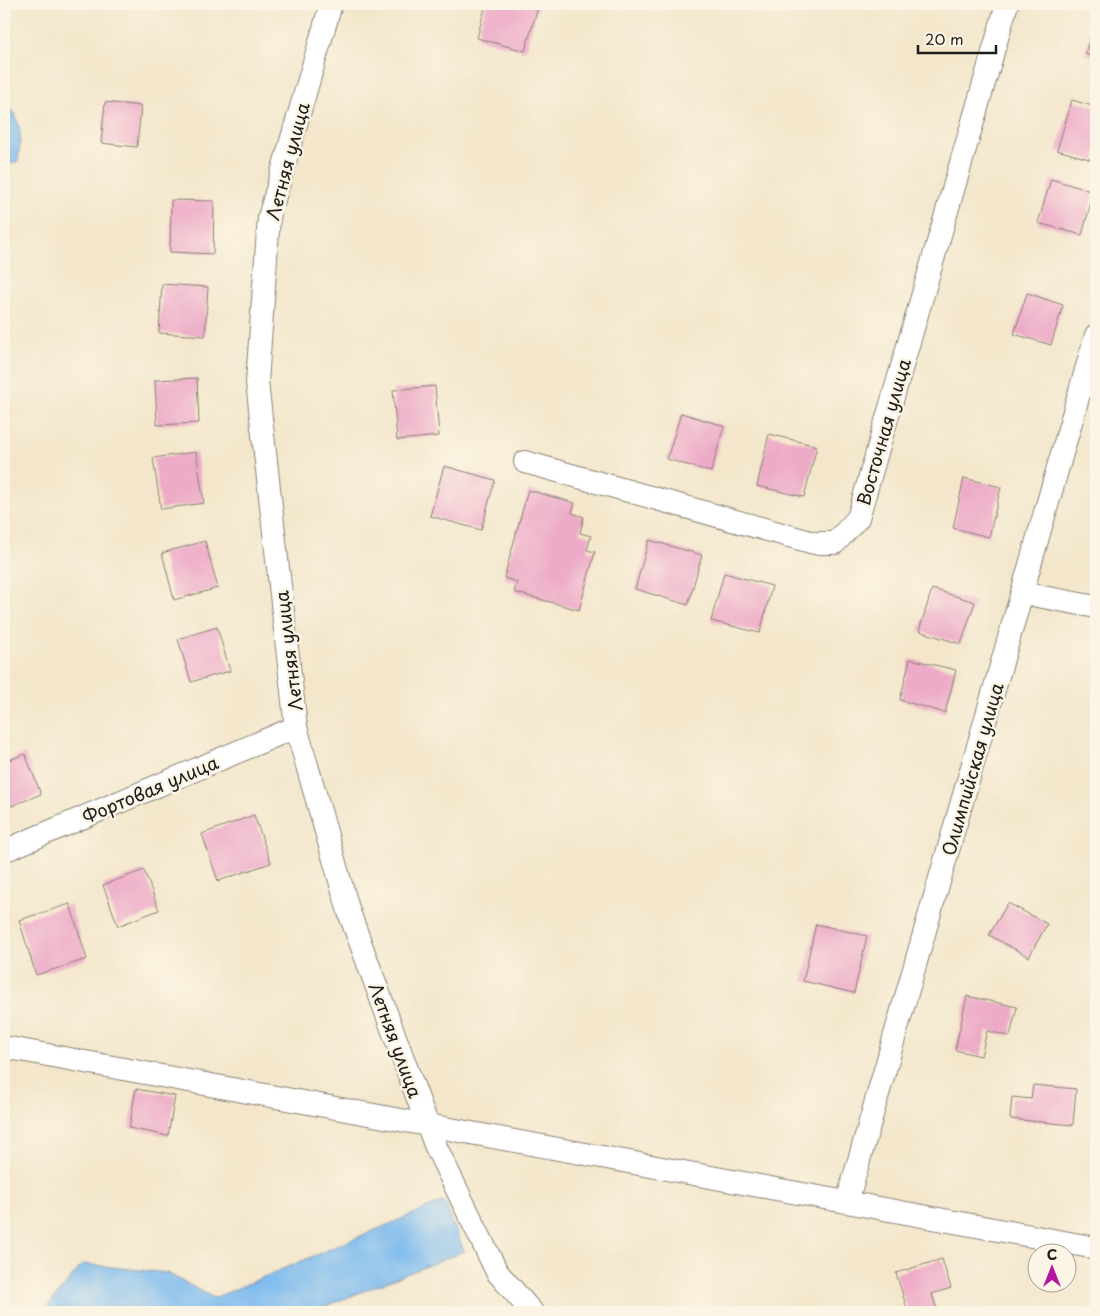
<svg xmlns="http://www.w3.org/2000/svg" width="1100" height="1316" font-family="'Playpen Sans',sans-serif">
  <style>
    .water { fill: #7abaee; stroke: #4b6b85 }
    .building { fill: #edabc8 }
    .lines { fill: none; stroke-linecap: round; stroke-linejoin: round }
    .street-casing { stroke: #888174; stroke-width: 24 }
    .street { stroke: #fff; stroke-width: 22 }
    .labels { text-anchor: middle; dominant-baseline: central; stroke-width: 5; stroke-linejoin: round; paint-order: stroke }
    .street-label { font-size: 18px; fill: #1c1c1c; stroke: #fcf5e5 }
  </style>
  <rect width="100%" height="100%" fill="#fcf5e5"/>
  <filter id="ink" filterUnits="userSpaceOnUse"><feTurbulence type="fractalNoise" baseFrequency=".02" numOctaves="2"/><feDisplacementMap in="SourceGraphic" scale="10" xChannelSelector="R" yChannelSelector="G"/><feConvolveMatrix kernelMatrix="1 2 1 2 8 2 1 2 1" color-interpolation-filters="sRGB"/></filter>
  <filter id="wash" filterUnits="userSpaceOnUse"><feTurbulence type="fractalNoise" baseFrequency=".0096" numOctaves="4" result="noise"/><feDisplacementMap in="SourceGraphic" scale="20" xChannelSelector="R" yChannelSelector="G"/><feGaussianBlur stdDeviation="1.12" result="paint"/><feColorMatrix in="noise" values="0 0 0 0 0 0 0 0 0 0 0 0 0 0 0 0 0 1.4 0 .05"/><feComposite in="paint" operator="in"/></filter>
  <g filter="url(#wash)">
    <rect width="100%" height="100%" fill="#f3e6cb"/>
    <path class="water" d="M4,99c18,21 18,36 14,62l-14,6z
      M4,187c11,19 4,42 0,63z
      M444,1201l20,50 -153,61h-268l40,-48 84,9 47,25z"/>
    <g id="blocks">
      <path class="building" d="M486,4h53l-14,47 -48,-13z
        M1096,18v39l-11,-3z
        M1072,100l24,7v54l-39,-11z
        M105,102l36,4 -4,41 -36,-4z
        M1051,179l43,13 -12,43 -44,-12z
        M171,200l43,1 -1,53 -43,-2z
        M162,284l46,3 -3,49 -46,-3z
        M1027,293l36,12 -12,40 -37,-11z
        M197,378l2,45 -42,2 -2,-45z
        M435,386l4,50 -42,4 -4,-50z
        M681,413l43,13 -13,46 -44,-13z
        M769,434l48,12 -13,51 -47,-11z
        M196,452l8,51 -43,6 -8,-51z
        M444,466l51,14 -14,50 -51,-14z
        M964,478l37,9 -12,50 -36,-9z
        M528,490l47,13 -3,10 12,4 -4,16 11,3 -4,14 8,2 -16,58 -65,-18 3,-10 -13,-4z
        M649,540l53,15 -14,50 -53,-16z
        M205,541l13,47 -44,12 -12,-47z
        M724,573l48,13 -12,47 -49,-12z
        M932,589l43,13 -14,42 -42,-13z
        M217,627l13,44 -39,11 -13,-43z
        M910,659l46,11 -11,43 -45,-13z
        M25,754l16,40 -37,15v-47z
        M254,815l17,48 -53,18 -16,-47z
        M144,870l15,40 -41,16 -15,-41z
        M1008,903l39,21 -18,33 -40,-22z
        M70,904l17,55 -51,16 -17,-55z
        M816,924l51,12 -13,57 -51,-12z
        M967,996l50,11 -7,29 -23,-5 -6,25 -26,-6z
        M1033,1085l43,4 -3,36 -63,-6 2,-22 19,2z
        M136,1089l39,7 -7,40 -39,-8z
        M942,1259l9,29 -19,6 5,17 -6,1h-23l-12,-39z"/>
    </g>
  </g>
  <g filter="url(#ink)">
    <use href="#blocks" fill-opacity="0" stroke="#888174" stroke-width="1"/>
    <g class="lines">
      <defs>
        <path id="street" d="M331,4l-62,213 -12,165 39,345 53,185 86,233 62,127 35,40
          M525,462l289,81h21l23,-25 149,-514
          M1022,593l74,14
          M4,851l292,-124
          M4,1047l1092,201
          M847,1202l249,-867"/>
      </defs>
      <use href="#street" class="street-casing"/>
      <use href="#street" class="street"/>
    </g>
  </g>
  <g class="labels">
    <g class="street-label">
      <text transform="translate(287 161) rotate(-75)">Летняя улица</text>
      <text transform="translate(883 432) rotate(-74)">Восточная улица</text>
      <text transform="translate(288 651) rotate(-97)">Летняя улица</text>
      <text transform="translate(972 769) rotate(-74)">Олимпийская улица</text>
      <text transform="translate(150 789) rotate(-23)">Фортовая улица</text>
      <text transform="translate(396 1040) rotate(70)">Летняя улица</text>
    </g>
  </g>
  <rect width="1100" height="1316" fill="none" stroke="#fcf5e5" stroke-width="20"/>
  <g transform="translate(1052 1268)"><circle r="24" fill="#fcf5e5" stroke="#a29e95"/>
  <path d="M0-4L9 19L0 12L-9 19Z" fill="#b5179e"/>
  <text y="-8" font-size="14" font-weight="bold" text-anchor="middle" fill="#1c1c1c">С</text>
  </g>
  <path d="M918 45v8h78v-8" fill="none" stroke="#1c1c1c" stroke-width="2.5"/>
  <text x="925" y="45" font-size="15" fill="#1c1c1c" stroke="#fcf5e5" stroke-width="4" paint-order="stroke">20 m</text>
</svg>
